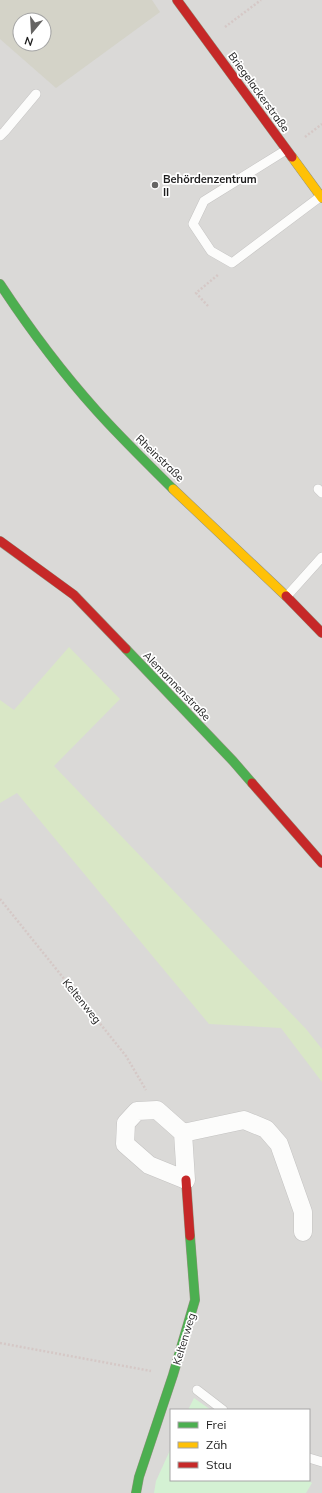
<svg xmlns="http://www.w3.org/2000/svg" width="322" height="1493" font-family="Mulish,sans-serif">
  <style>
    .residential { fill: #dad9d7; fill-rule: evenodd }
    .construction { fill: #d4d3c8; fill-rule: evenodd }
    .grass { fill: #d9e7c6 }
    .park { fill: #d4f1d3 }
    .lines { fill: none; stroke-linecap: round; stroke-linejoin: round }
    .lane-casing { stroke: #c4c3c2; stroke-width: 10 }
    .street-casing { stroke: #c4c3c2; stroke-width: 19 }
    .fast-casing { stroke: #93947f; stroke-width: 10 }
    .slow-casing { stroke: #93947f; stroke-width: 10 }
    .jam-casing { stroke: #93947f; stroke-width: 10 }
    .path { stroke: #d5c8c6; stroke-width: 2.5; stroke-dasharray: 2 2; stroke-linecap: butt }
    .lane { stroke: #fcfcfb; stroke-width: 9 }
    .street { stroke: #fcfcfb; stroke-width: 18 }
    .fast { stroke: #4caf50; stroke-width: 9 }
    .slow { stroke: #ffc107; stroke-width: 9 }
    .jam { stroke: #c62828; stroke-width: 9 }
    .poi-dot { fill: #656463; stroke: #fff; stroke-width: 1.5 }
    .labels { text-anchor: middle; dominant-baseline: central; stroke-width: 3.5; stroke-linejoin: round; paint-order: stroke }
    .street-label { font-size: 11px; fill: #1d1d1d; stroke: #fff }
    .poi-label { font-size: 11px; font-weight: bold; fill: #1d1d1d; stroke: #fff; text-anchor: start }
  </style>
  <rect width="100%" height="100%" fill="#ebe9e6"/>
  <path class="residential" d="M0,0h322v1493h-322zM20,20h24v24h-24zM171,1410h138v70h-138z"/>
  <path class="construction" d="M0,0h152l8,12 -104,76 -56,-49zM20,20h24v24h-24z"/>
  <path class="grass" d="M69,647l51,52 -66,67 252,263 16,20v33l-41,-54 -72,-4 -192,-231 -17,10v-103l14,10z"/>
  <path class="park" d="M194,1398l17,12h-23z
    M171,1448v32h137l4,3 -6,10h-152l2,-12z"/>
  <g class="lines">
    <defs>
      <path id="lane" d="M0,136l5,-5 31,-37
        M286,150l-82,51 -11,23 18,27 21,12 89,-67
        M318,489l4,4
        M287,596l35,-39
        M197,1390l26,20
        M309,1458l13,4"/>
      <path id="street" d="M157,1110l26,23 3,47 -37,-15 -24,-21 1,-21 11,-12z
        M183,1133l61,-13 22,9 13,15 24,68v20"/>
      <path id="fast" d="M0,284c29,44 61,87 96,126 25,28 51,53 77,79
        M126,649l107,112 19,22
        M136,1493l3,-16 34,-102 22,-75 -5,-64"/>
      <path id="slow" d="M292,157l30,41
        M173,489l113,107"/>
      <path id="jam" d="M177,0l115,157
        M0,541l74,54 52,54
        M286,596l36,37
        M252,783l70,80
        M186,1180l4,56"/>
    </defs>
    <use href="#lane" class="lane-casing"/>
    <use href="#street" class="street-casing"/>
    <use href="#fast" class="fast-casing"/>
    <use href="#slow" class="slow-casing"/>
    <use href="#jam" class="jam-casing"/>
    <path class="path" d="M225,27l36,-27
      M305,137l17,-13
      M208,306l-12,-13 23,-19
      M0,899l126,157 20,34
      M0,1343l151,28"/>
    <use href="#lane" class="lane"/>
    <use href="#street" class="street"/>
    <use href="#fast" class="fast"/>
    <use href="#slow" class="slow"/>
    <use href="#jam" class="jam"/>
  </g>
  <circle class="poi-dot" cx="155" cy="185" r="4"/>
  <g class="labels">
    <g class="street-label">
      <text transform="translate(259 92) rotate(54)">Briegelackerstraße</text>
      <text transform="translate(160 458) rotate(44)">Rheinstraße</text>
      <text transform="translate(177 686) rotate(46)">Alemannenstraße</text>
      <text transform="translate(82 1001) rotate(51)">Keltenweg</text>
      <text transform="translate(184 1339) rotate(-73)">Keltenweg</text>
    </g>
    <g class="poi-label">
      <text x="163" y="179">Behördenzentrum<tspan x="163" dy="13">II</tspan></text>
    </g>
  </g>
  <rect x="170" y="1409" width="140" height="72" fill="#ffffff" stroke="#a5a5a5"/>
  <rect x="178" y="1422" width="20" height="6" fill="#4caf50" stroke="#a5a5a5"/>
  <text x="206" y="1429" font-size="12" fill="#1d1d1d">Frei</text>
  <rect x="178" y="1442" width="20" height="6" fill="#ffc107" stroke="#a5a5a5"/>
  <text x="206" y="1449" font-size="12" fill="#1d1d1d">Zäh</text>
  <rect x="178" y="1462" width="20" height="6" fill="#c62828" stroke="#a5a5a5"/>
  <text x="206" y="1469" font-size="12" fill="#1d1d1d">Stau</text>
  <g transform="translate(32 32) rotate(198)"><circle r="19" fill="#ffffff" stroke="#a5a5a5"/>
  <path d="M0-3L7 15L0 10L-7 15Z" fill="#656463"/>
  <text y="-6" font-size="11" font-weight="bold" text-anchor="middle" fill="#1d1d1d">N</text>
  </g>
</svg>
